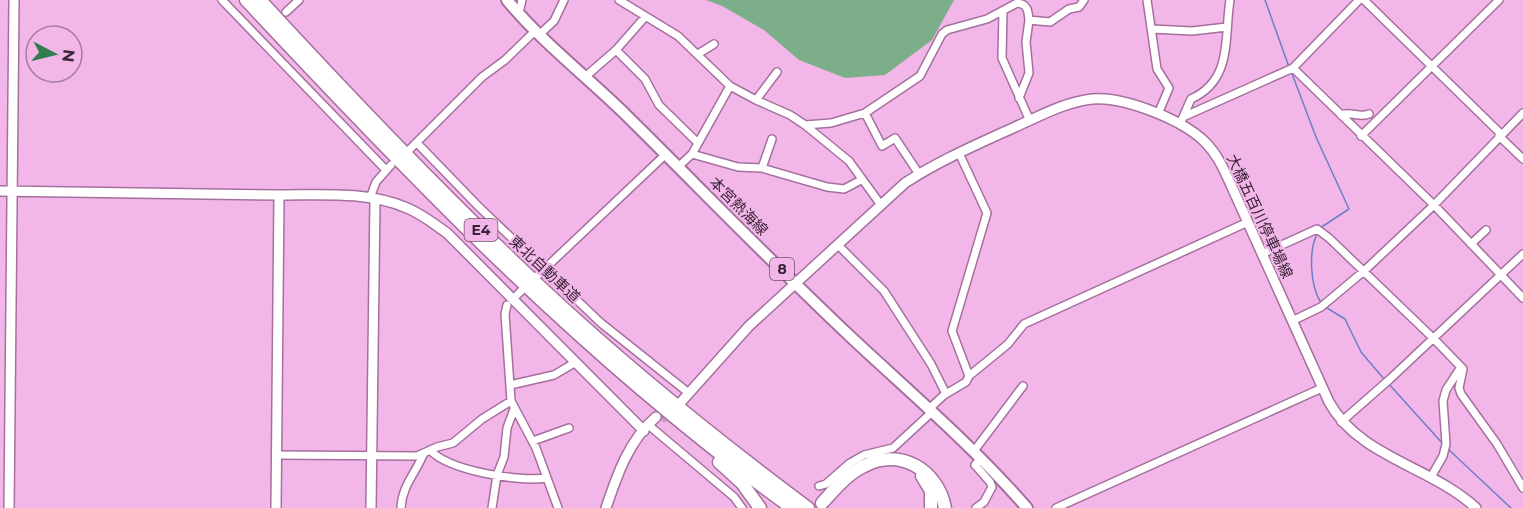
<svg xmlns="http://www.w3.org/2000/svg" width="1523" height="508" font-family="Montserrat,'Noto Sans JP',sans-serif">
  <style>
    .green { fill: #7dae8a }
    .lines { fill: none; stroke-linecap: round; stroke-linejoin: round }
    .stream { stroke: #6c7ec7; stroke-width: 1.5 }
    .secondary-tunnel { stroke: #cd9ac5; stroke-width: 9; stroke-dasharray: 9 4.5; stroke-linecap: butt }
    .highway-tunnel { stroke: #cd9ac5; stroke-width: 12; stroke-dasharray: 12 6; stroke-linecap: butt }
    .street-casing { stroke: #a6709e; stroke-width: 10 }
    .secondary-casing { stroke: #a6709e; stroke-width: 12 }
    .primary-casing { stroke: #a6709e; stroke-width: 14 }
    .highway-casing { stroke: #a6709e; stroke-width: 15 }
    .street { stroke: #fff; stroke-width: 7 }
    .secondary { stroke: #fff; stroke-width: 9 }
    .primary { stroke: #fff; stroke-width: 10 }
    .highway { stroke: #fff; stroke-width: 12 }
    .labels { text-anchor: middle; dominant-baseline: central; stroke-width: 4.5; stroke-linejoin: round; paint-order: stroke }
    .shield { fill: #f2b7e8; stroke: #71506c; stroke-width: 1.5 }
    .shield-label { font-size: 14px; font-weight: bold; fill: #3a2437 }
    .street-label { font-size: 15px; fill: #3a2437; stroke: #f2b7e8 }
  </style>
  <rect width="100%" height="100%" fill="#f2b7e8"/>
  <path class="green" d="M706,0h248l-22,40 -47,35 -40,3 -46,-18 -35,-30 -42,-24z"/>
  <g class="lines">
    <path class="stream" d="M1265,0l24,67
      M1291,71l25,66 33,72 -29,19
      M1318,232c-10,18 -8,53 3,71
      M1327,308l18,11 16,33 23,27
      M1388,383l55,61
      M1448,449l63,59"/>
    <path class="secondary-tunnel" d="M661,420l12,-11"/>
    <path class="highway-tunnel" d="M826,508l1,-1"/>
    <defs>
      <path id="street" d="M222,0l164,170
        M619,0l59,36 52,50 26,14 34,15 15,10 26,-2 34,-10 55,-37 22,-42 5,-4 40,-11 30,-16c11,1 11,8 12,17l21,2 19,-13 10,-2 5,-7
        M1147,0l10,69 12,19 -11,26
        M1364,0l137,134
        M1003,11l-1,47 28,63
        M286,12l13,-12
        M519,13l3,-13
        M1152,29l40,2 35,-4
        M540,34l14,-13 10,-21
        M616,50l29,29 14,26 39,38
        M698,54l16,-10
        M1293,68l141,137 89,93
        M585,77l31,-27 29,-33
        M1019,98l10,-25 -3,-31 3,-22
        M756,100l21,-28
        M865,113l17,33 13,-8 24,36
        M1341,115c9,-4 19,3 28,-1
        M1183,117l8,-18c42,-19 33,-61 39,-99
        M1180,124l3,-7 110,-49 66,-68
        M805,125l44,36 32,44
        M1361,136l138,-136
        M1499,136l24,23
        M417,143l62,64 122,116 84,67
        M410,149l72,-72 23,-17 31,-30
        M959,153l28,60 -35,118 17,45
        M692,154l46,13 24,1 65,19 17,2 17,-9
        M679,166l13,-12 38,-68
        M762,168l10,-29
        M370,198l6,-16 15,-17
        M1471,244l15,-14
        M838,245l46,46 47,73 15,30
        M1262,254l55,-25 12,9 105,101 29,30 -4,19 2,6 36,50 26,44
        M537,276l129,-122
        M517,295l4,-4
        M507,305l-2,9 6,87 25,47 22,60
        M1292,321l29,-14 43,-36 70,-66 89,-92
        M510,385l44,-10 22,-13
        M929,409l15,-14 22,-13 3,-6 39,-32 16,-20 224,-102
        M1341,422l49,-43 133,-125
        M652,428l82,69 8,11
        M533,441l36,-13
        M430,450c19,21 89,32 117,28
        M974,451l49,-65
        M276,455l141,1 20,-9 16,-4 29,-24 29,-18
        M1431,477l12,-21 3,-12 -3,-43 3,-11 15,-23
        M819,486l7,-2 24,-21 14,-8 29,-7 39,-36
        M401,508c1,-22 14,-34 22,-53
        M492,508l5,-33 7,-18 3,-29 7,-19
        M976,508l8,-6 8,-15 -2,-5 -15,-17 6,-7
        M1056,508l266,-120"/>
      <path id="secondary" d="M0,191l279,4 -3,313
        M279,195c42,0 89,-4 128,13 15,6 27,16 40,25l197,198
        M681,402l68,-76 156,-143c35,-23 73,-39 110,-56 25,-11 50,-25 77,-28 32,-3 91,21 113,43 13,13 19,28 26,43l98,217c31,56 102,64 147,106
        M9,508l5,-508
        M371,508l4,-309
        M606,508c11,-33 23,-68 50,-91"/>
      <path id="primary" d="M507,0c35,42 79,76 118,114 76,75 151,153 229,226 59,55 120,107 173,168"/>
      <path id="highway" d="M246,0c171,183 342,361 546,508
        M260,0c93,101 188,201 289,295 82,76 169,146 259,213
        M719,462l23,21 18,25
        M922,476l9,15v17
        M822,503c13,-14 25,-29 42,-37 36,-19 74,4 81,42"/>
    </defs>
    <use href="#street" class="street-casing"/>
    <use href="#secondary" class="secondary-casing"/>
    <use href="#primary" class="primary-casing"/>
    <use href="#highway" class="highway-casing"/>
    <use href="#street" class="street"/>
    <use href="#secondary" class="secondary"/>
    <use href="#primary" class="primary"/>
    <use href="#highway" class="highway"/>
  </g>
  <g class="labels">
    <g class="shield">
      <rect x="464.5" y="219" width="33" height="22" rx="4.5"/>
      <rect x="770" y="258" width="24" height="22" rx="4.5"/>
    </g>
    <g class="shield-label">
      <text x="481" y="230">E4</text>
      <text x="782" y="269">8</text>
    </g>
    <g class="street-label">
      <text transform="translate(739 206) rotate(45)">本宮熱海線</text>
      <text transform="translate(1260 216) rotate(65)">大橋五百川停車場線</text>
      <text transform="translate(545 269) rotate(43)">東北自動車道</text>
    </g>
  </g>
  <g transform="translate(54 54) rotate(97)"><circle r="28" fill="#f2b7e8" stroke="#a87ca1" stroke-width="1.5"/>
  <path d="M0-4.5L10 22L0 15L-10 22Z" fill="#317d4c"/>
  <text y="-9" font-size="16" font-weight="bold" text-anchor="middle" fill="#3a2437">N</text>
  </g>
</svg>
